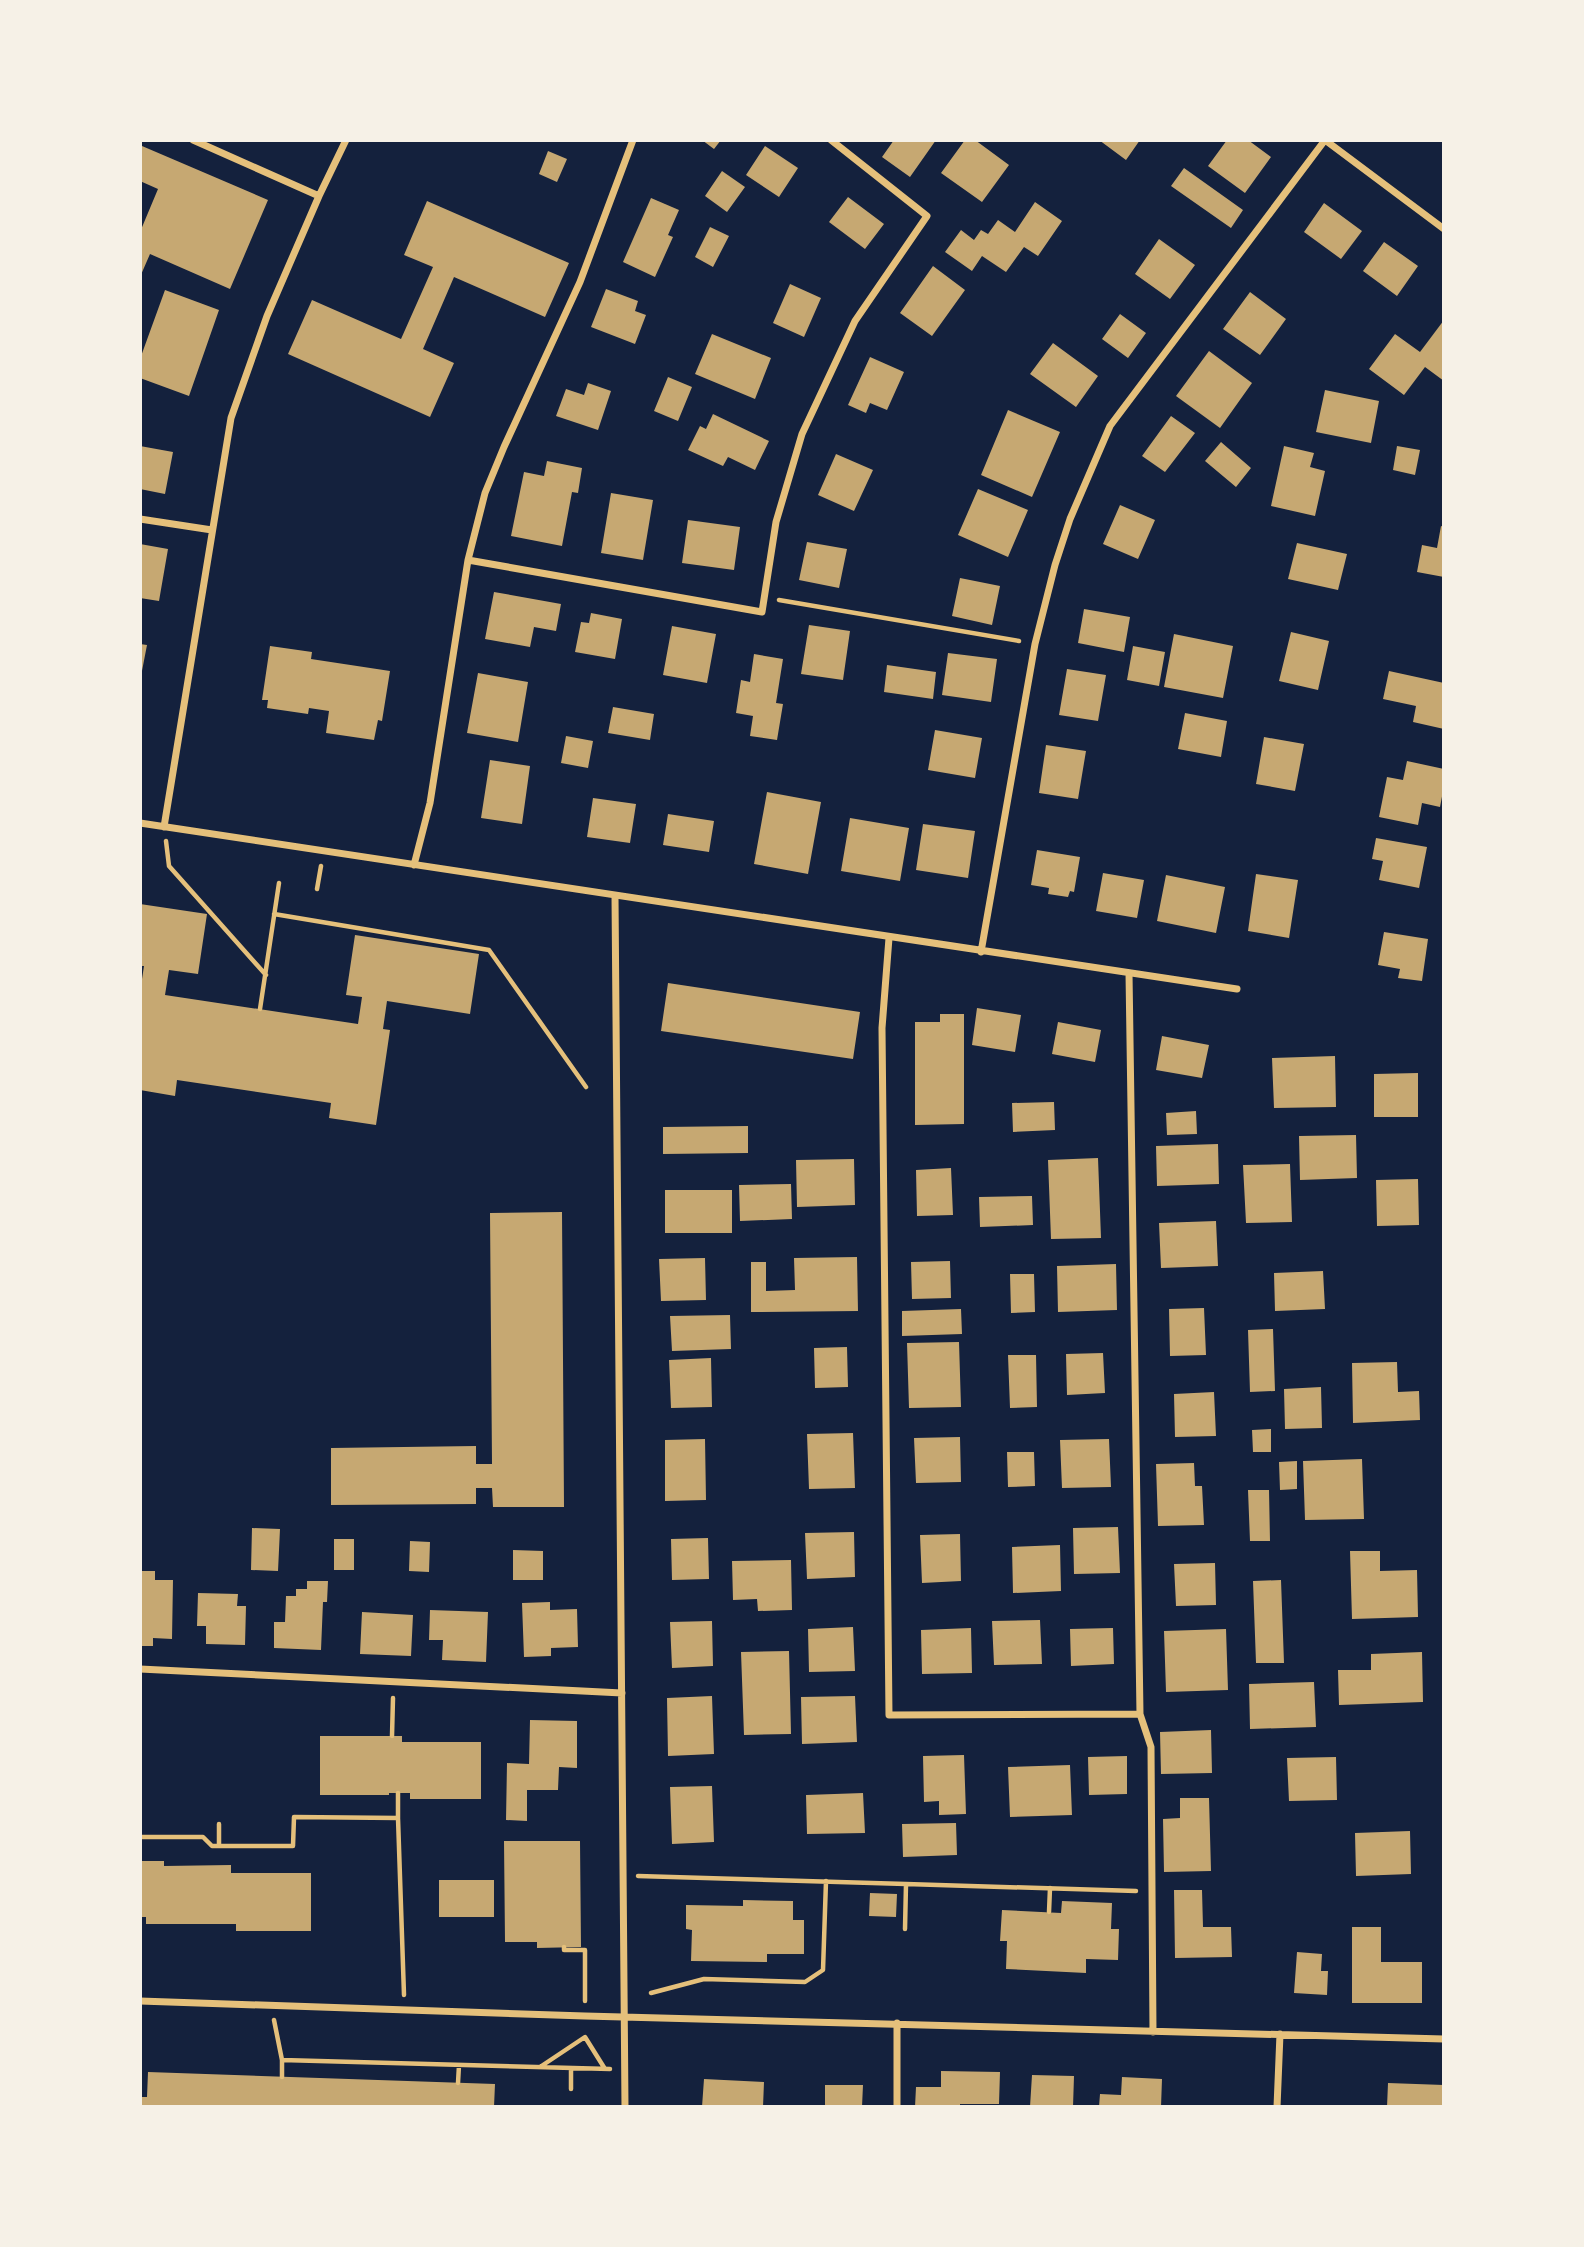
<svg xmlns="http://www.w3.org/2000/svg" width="1584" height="2247" font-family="'Titillium Web',sans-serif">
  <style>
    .building { fill: #c6a872 }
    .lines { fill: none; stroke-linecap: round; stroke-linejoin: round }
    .path { stroke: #e5c07b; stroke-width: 4.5 }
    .minor { stroke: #e5c07b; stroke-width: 7 }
  </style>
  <rect width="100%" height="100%" fill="#14213d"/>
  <path class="building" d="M702,140h19l-7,9z
    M894,140h42l-26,37 -28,-20z
    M965,140h10l34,25 -27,37 -41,-29z
    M1099,140h41l-14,20z
    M1227,140h21l23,17 -26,36 -37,-27z
    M142,146l126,54 -38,89 -80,-35 -10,23v-45l18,-43 -18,-8z
    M765,146l33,22 -19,29 -33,-22z
    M548,151l19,8 -10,23 -18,-8z
    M1184,168l59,42 -12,18 -60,-42z
    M722,171l23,16 -18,25 -22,-16z
    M848,197l36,27 -19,25 -36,-27z
    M651,198l28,12 -11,25 5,2 -18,40 -32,-15z
    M427,201l142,62 -24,54 -91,-40 -31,72 31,14 -24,54 -142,-63 24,-54 89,39 32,-72 -29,-12z
    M1035,202l27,19 -24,35 -14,-9 -18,25 -24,-16 -10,15 -27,-19 16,-22 13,10 7,-10 7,4 10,-14 17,12z
    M1324,203l38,28 -21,28 -37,-27z
    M710,227l19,9 -16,31 -18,-10z
    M1159,239l36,26 -25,34 -35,-25z
    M1384,242l34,24 -21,30 -34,-25z
    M933,266l32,24 -33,46 -32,-23z
    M790,284l31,14 -17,39 -31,-14z
    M606,289l32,12 -3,10 11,4 -11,29 -44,-17z
    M165,290l54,20 -30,86 -49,-18v-19z
    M1250,292l36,27 -26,36 -37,-26z
    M1120,314l26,19 -18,25 -26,-19z
    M1444,320v61l-19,-14 -21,28 -35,-26 26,-35 25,18z
    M712,334l59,24 -16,41 -60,-25z
    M1053,343l45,33 -22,31 -46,-33z
    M1209,351l43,32 -32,45 -44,-32z
    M870,357l34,15 -17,38 -17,-7 -4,10 -18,-8z
    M668,377l24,10 -14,34 -24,-10z
    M588,383l23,8 -13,39 -42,-14 10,-27 18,6z
    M1325,390l54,11 -8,42 -55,-11z
    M1008,410l52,22 -28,65 -51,-22z
    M713,414l56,27 -14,29 -27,-13 -5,9 -35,-16 12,-24 6,3z
    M1171,416l24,17 -30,39 -23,-16z
    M1221,442l30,26 -15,19 -31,-26z
    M140,446l33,6 -8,42 -25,-5z
    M1284,446l30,7 -4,14 15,4 -10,45 -44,-10z
    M1397,446l23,4 -5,25 -22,-5z
    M836,454l37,16 -19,41 -36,-16z
    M547,461l35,7 -4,25 -6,-1 -10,54 -51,-10 13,-64 20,4z
    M978,489l50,21 -20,47 -50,-22z
    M611,493l42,7 -10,60 -42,-7z
    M1120,505l35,15 -17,39 -35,-15z
    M688,520l52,7 -6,43 -52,-7z
    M1441,526l3,1v50l-27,-5 5,-27 15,3z
    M807,542l40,7 -8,39 -40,-8z
    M1297,543l50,11 -9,36 -50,-11z
    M140,544l28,5 -9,52 -19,-3z
    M960,578l40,8 -8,39 -40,-9z
    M494,592l67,12 -5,27 -22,-4 -4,20 -45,-8z
    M1084,609l46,8 -6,35 -46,-9z
    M591,613l31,6 -7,40 -40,-7 6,-30 8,1z
    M809,625l41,6 -7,49 -42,-6z
    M672,626l44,8 -9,49 -44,-8z
    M1291,632l38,9 -11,49 -39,-9z
    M1174,634l59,12 -10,52 -59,-11z
    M140,644l7,1 -6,31h-1z
    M270,646l42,6 -1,7 79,12 -8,50 -4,-1 -4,20 -48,-7 3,-22 -20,-3 -1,6 -41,-6 1,-8h-6z
    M1133,646l32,6 -6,34 -32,-6z
    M948,653l49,6 -6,43 -49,-7z
    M754,654l29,5 -7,44 7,1 -6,36 -27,-4 3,-20 -17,-3 5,-33 9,2z
    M887,665l49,7 -3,27 -49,-7z
    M1067,669l39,6 -8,46 -39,-6z
    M1389,671l55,12v46l-31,-7 3,-16 -33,-7z
    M478,673l50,9 -10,60 -51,-9z
    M613,707l41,7 -4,26 -42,-7z
    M1185,713l42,8 -6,36 -43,-8z
    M935,730l47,8 -7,40 -47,-8z
    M566,736l27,5 -5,27 -27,-5z
    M1264,737l40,7 -9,47 -39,-7z
    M1046,745l40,6 -8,48 -39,-6z
    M490,760l40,6 -8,58 -41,-6z
    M1407,761l37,8v17l-4,21 -18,-4 -4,22 -39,-8 8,-40 16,3z
    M767,792l54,10 -13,72 -54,-10z
    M593,798l43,6 -6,39 -43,-6z
    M668,814l46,7 -5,31 -46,-7z
    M850,818l59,10 -9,53 -59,-10z
    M923,824l52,7 -7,47 -52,-8z
    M1376,838l51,9 -8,41 -40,-8 4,-19 -11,-2z
    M1037,850l43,7 -6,35 -4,-1 -2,6 -20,-3 1,-6 -18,-3z
    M1103,873l41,7 -7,38 -41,-7z
    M1256,874l42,6 -9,58 -41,-7z
    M1166,875l59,12 -9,46 -59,-12z
    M140,904l67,10 -9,60 -29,-4 -4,25 193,29 4,-27 -16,-2 9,-60 124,19 -9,60 -83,-13 -4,28 7,1 -14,95 -47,-7 2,-15 -154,-23 -2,16 -35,-6v-98l4,-26h-4z
    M1384,932l44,7 -6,42 -24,-3 2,-9 -22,-4z
    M668,983l192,29 -7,47 -192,-28z
    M977,1008l44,7 -6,37 -43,-7z
    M940,1014h24v110l-49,1v-103h25z
    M1058,1022l43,8 -6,32 -43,-8z
    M1162,1036l47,9 -7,33 -46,-8z
    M1335,1056l1,51 -62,1 -2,-50z
    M1418,1073v44h-44v-43z
    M1054,1102l1,28 -42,2 -1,-29z
    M1196,1111l1,23 -30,1 -1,-22z
    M748,1126v27l-85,1v-27z
    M1356,1135l1,43 -57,2 -1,-44z
    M1218,1144l1,40 -62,2 -1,-40z
    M1098,1158l3,80 -50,1 -3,-79z
    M854,1159l1,46 -58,2 -1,-47z
    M1290,1164l2,58 -46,1 -3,-58z
    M951,1168l2,47 -36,1 -1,-46z
    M1418,1179l1,46 -42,1 -1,-46z
    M791,1184l1,35 -52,2 -1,-36z
    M665,1190h67v43h-67z
    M1032,1196l1,29 -53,2 -1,-30z
    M562,1212l2,295h-71l-1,-19h-16v16l-145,1v-57l145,-2v18h16l-2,-251z
    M1216,1221l2,45 -57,2 -2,-45z
    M857,1257l1,54 -107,1v-50h15v29l29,-1 -1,-32z
    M705,1258l1,42 -45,1 -2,-42z
    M950,1261l1,37 -39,1 -1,-37z
    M1116,1264l1,46 -59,2 -1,-46z
    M1323,1271l2,38 -50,2 -1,-38z
    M1010,1274h24l1,38 -24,1z
    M1204,1308l2,47 -36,1 -1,-47z
    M961,1309l1,25 -60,2v-25z
    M730,1315l1,34 -59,2 -2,-35z
    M1273,1329l2,62 -25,1 -2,-62z
    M959,1342l2,65 -52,1 -2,-65z
    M847,1347l1,40 -33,1 -1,-40z
    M1103,1353l2,40 -38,2 -1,-41z
    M1008,1355h28l1,52 -27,1z
    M711,1358l1,49 -41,1 -2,-48z
    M1397,1362l1,30 21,-1 1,29 -67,3 -1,-60z
    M1321,1387l1,41 -37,1 -1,-40z
    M1214,1392l2,44 -41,1 -1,-43z
    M1271,1429v23h-18l-1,-22z
    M853,1433l2,55 -46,1 -2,-55z
    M960,1437l1,45 -45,1 -2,-45z
    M705,1439l1,61 -41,1v-61z
    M1109,1439l2,48 -49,1 -2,-48z
    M1007,1452h27l1,34 -27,1z
    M1362,1459l2,60 -59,1 -2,-59z
    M1297,1461v28l-17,1 -1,-28z
    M1194,1463l1,23h7l2,39 -46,1 -2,-62z
    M1248,1490h21l1,51h-20z
    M1118,1527l2,46 -46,1 -1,-46z
    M252,1528l28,1 -2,42 -27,-1z
    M854,1532l1,45 -48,2 -2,-46z
    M960,1534l1,47 -39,2 -2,-48z
    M708,1538l1,41 -37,1 -1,-41z
    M334,1539h20v31h-20z
    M410,1541l20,1 -1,30 -20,-1z
    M1060,1545l1,46 -48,2 -1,-46z
    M513,1550l30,1v29h-30z
    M1350,1551h30v20l37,-1 1,47 -66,2z
    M791,1560l1,50 -34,1 -1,-12 -24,1 -1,-39z
    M1215,1563l1,42 -40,1 -2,-42z
    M140,1571h15v9h18l-1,59 -19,-1v8h-13z
    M1281,1580l3,83h-28l-3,-82z
    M307,1581h21l-1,21h-4l-2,48 -47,-2v-26h11l1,-26h10v-7h11z
    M198,1593l40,1 -1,12h9l-1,39 -39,-1v-18h-9z
    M550,1602v8l27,-1 1,38 -27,1v8l-27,1 -2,-54z
    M430,1610l58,2 -2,50 -44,-2 1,-20h-14z
    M362,1612l51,3 -2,41 -51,-2z
    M1040,1620l2,44 -48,1 -2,-44z
    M712,1621l1,45 -41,2 -2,-46z
    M853,1627l2,44 -46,1 -1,-43z
    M971,1628l1,45 -50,1 -1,-44z
    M1113,1628l1,36 -43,2 -1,-37z
    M1226,1629l2,61 -62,2 -2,-61z
    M789,1651l2,83 -47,1 -3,-83z
    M1422,1652l1,50 -84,3 -1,-35h33v-16z
    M1314,1682l2,45 -66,2 -1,-45z
    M712,1696l2,58 -46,2 -1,-58z
    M855,1696l2,46 -55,2 -1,-47z
    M530,1720l47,1v47l-18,-1 -1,23h-31v31l-21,-1 1,-57 22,1z
    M1211,1730l1,43 -51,1 -1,-42z
    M320,1736h82v6h79v57h-71v-6h-21v2h-69z
    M964,1755l2,59 -27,1v-14l-15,1 -1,-46z
    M1127,1756v38l-38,1 -1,-38z
    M1336,1757l1,43 -48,1 -2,-43z
    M1070,1765l2,50 -62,2 -2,-50z
    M712,1786l2,56 -42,2 -2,-57z
    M863,1793l2,40 -58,1 -1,-39z
    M1180,1798h29l2,73 -47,1 -1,-53 17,-1z
    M956,1823l1,32 -54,2 -1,-33z
    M1410,1831l1,43 -55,2 -1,-43z
    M504,1841h76l1,106 -44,1v-6h-32z
    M140,1861h24v5l67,-1v8h80v58h-75v-7h-90v-7h-6z
    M439,1880h55v37h-55z
    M1174,1890h28l1,37h28l1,30 -57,1z
    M870,1893l27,1 -1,23 -27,-1z
    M743,1900l50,1v19h11v34h-37v8l-76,-1 1,-31 -6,-1v-24l57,1z
    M1062,1901l50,2 -1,26h8l-1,31 -32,-1v14l-80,-4 1,-28h-7l2,-31 59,3z
    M1352,1927h29v35h41v41h-70z
    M1297,1952l25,2 -1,17h7l-1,24 -33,-2z
    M941,2071l59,1 -1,32h-39v3h-45l1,-20h25z
    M148,2072l347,12 -1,23h-354v-10h7z
    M1032,2075l42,1 -1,31h-43z
    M1122,2077l40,2 -1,28h-62l1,-13 21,1z
    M704,2079l60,3 -1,25h-61z
    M1388,2083l56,2v22h-57z
    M825,2085h38l-1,22h-37z"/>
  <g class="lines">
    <path class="path" d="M779,600l240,41
      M166,841l3,25 97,109
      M317,889l4,-23
      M274,914l215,36 97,137
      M260,1009l19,-126
      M392,1736l1,-38
      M398,1793v25
      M140,1837h63l9,9h81l1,-29 104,1 6,177
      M219,1846v-22
      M638,1876l268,8 -1,45
      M906,1884l230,7
      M1049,1912l1,-24
      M564,1947v3h21v51
      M651,1993l53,-14 101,3 18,-12 3,-89
      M274,2020l8,40 328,9
      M282,2060v17
      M540,2067l45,-30 20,32
      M458,2083l1,-18
      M571,2089v-21"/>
    <path class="minor" d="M193,140l126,56
      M140,519l72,11
      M468,560l294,52 14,-90 26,-88 53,-113 72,-105 -96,-76
      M140,823l1097,166
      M164,827l67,-409 36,-102 52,-120 27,-56
      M414,865l16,-62 38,-243 17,-67 19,-46 76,-165 53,-142
      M615,896l10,1211
      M889,938l-7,90 7,687 251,-1
      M981,952l54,-308 20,-79 15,-46 40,-93 215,-286 119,89
      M1129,973l11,741 11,33 2,285
      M140,1669l482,24
      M140,2001l445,15 859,23
      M897,2023v84
      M1277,2107l3,-73"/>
  </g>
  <rect width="1584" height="2247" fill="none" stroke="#f6f1e7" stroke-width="284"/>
</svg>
